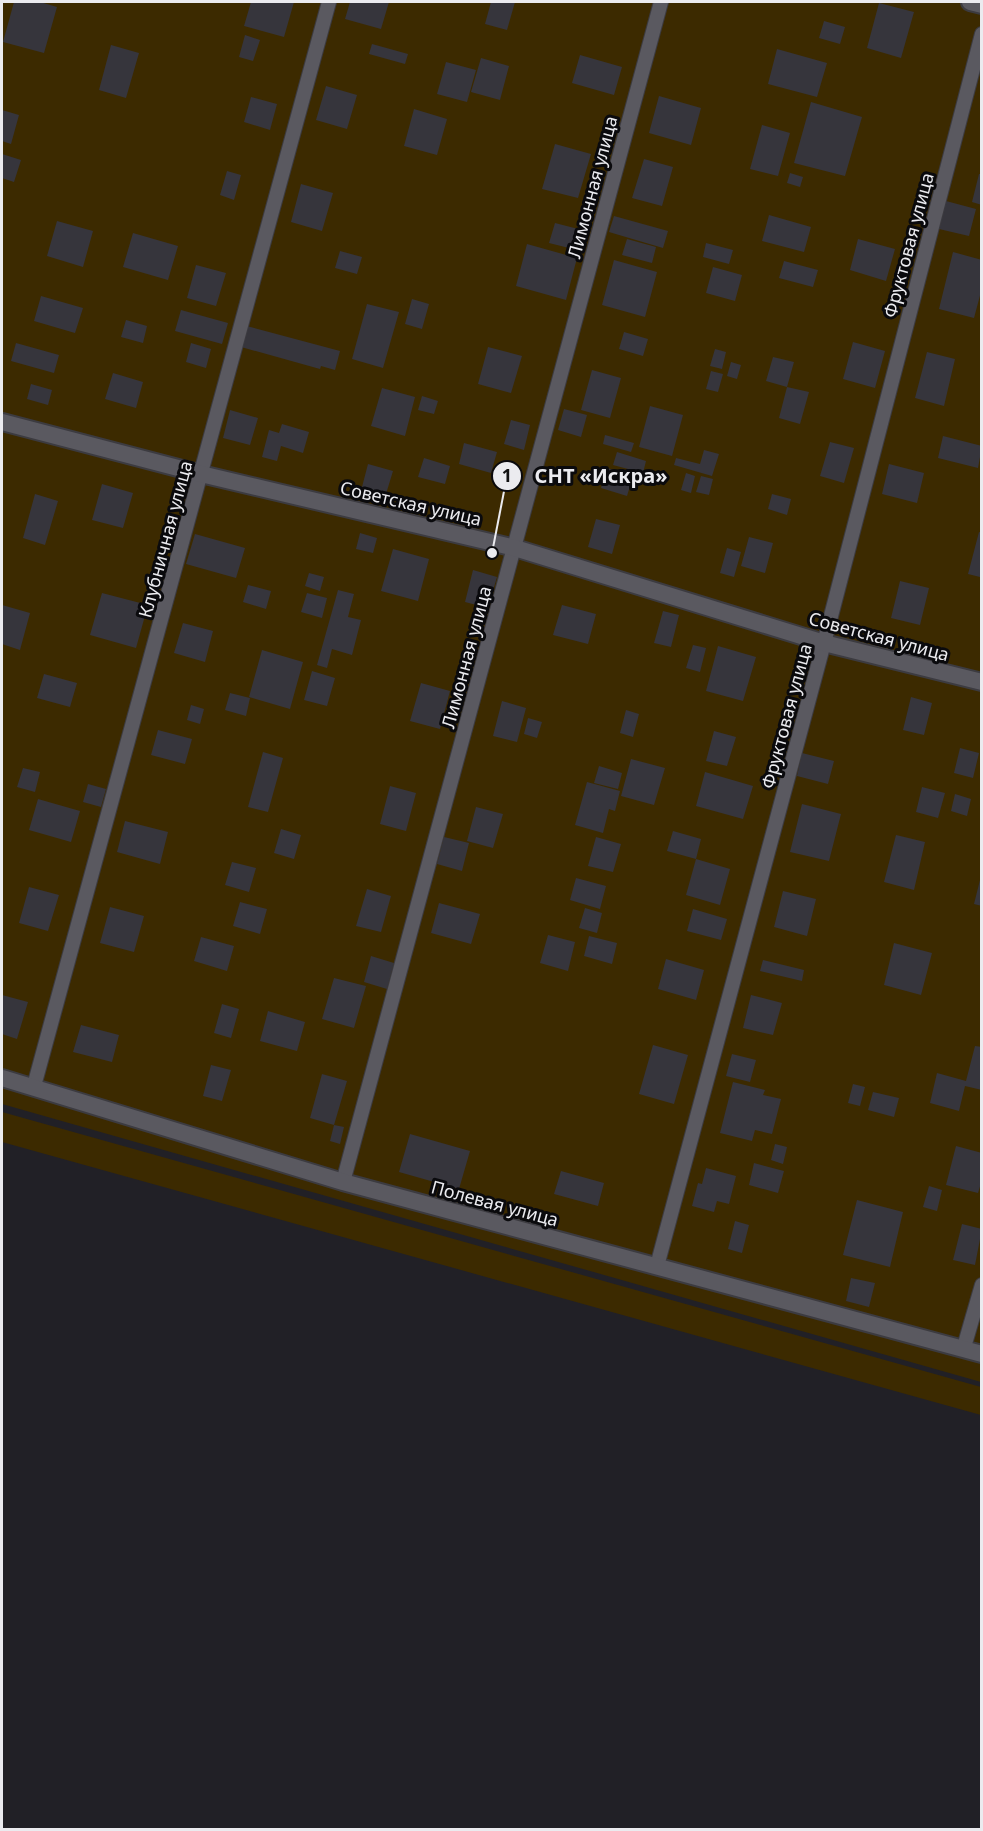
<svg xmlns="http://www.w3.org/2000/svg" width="983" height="1831" font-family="'Noto Sans',sans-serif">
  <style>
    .green { fill: #3c2a00 }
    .building { fill: #36353c }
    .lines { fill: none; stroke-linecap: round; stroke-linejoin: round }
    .service-casing { stroke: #3c3b40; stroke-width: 16 }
    .minor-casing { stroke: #3c3b40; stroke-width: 20 }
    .service { stroke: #5a5960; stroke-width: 14 }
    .minor { stroke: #5a5960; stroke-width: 16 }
    .labels { text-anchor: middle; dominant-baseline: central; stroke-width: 6; stroke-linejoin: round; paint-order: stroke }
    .street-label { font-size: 18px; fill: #ebebef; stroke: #0a0a0d }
    .leader { fill: none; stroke: #ebebef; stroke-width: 2 }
    .callout-dot { fill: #ebebef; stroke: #0a0a0d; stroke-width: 2 }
    .mark-label { font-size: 18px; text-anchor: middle; font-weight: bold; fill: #111 }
    .callout-label { font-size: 20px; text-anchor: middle; font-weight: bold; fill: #ebebef; stroke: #0a0a0d; stroke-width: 6; stroke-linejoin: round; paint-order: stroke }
  </style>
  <rect width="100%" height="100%" fill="#212026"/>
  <path class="green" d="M2,2h979v1380l-979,-278z
    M2,1112l979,275v28l-979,-273z"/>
  <path class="building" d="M14,2h26l17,5 -13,46 -41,-11z
    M251,2h43l-10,35 -40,-11z
    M350,2h39l-8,27 -36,-10z
    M491,2h24l-8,28 -22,-6z
    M879,3l35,9 -13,46 -34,-10z
    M824,21l21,6 -5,17 -21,-6z
    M245,35l15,5 -7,21 -14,-4z
    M372,44l36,10 -3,10 -36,-10z
    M111,45l28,8 -13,45 -27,-8z
    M777,49l50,14 -10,34 -49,-13z
    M580,55l42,12 -8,28 -42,-12z
    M481,58l28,8 -9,34 -29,-8z
    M446,62l30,8 -9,32 -30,-8z
    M326,86l31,9 -10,34 -31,-9z
    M659,96l42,12 -10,37 -42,-12z
    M251,97l26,7 -7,26 -26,-8z
    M811,102l51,15 -17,59 -51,-13z
    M414,109l33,10 -10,36 -33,-9z
    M2,110l17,5 -8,29 -9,-3z
    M762,125l28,8 -12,43 -28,-7z
    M555,144l36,10 -13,44 -36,-9z
    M2,154l19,6 -7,22 -12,-4z
    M644,159l29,8 -11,39 -30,-8z
    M227,171l14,4 -7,25 -14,-5z
    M790,173l13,4 -3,10 -13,-4z
    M979,174h3v31l-10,-3z
    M301,184l32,9 -11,38 -31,-9z
    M946,201l30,8 -7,27 -30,-7z
    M769,215l42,12 -7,25 -42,-11z
    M614,216l54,15 -5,17 -54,-16z
    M57,221l36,10 -10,36 -36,-11z
    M555,223l31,8 -5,20 -32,-8z
    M133,233l45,13 -10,34 -45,-13z
    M627,239l29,8 -4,16 -30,-8z
    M858,239l37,10 -9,32 -36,-11z
    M706,243l27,7 -4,14 -26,-7z
    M527,244l50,14 -11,42 -50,-14z
    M340,251l22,6 -5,17 -22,-6z
    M953,252l29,8v28l-8,30 -35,-9z
    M614,260l43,12 -12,45 -43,-12z
    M784,261l34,9 -5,17 -34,-9z
    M196,265l30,8 -10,33 -29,-8z
    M713,267l29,8 -7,26 -29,-8z
    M41,296l42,12 -8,25 -41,-12z
    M412,299l17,5 -7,25 -17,-5z
    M367,304l32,8 -16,56 -31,-9z
    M181,310l47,13 -6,21 -47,-13z
    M126,320l21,6 -4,17 -22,-6z
    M247,326l93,25 -5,19 -14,-4 -1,3 -79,-22z
    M624,332l24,7 -5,17 -24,-7z
    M853,342l32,9 -10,37 -32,-9z
    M16,343l43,12 -5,18 -43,-12z
    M191,343l20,6 -5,19 -20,-6z
    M488,347l34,9 -11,37 -33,-9z
    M715,349l11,3 -4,17 -12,-3z
    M927,352l28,7 -11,47 -29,-8z
    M773,357l21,5 -7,25 -21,-6z
    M731,362l10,3 -4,14 -10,-3z
    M592,370l29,8 -11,40 -29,-8z
    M711,371l12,3 -5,18 -12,-3z
    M113,373l30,9 -7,26 -31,-9z
    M31,384l21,6 -4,15 -21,-6z
    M787,387l22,5 -9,32 -21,-6z
    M382,388l33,9 -10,39 -34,-10z
    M422,396l16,5 -4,13 -16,-4z
    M650,406l33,9 -11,41 -33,-9z
    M564,409l23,6 -6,22 -23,-7z
    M230,410l28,8 -8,27 -27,-7z
    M511,420l19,5 -6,25 -20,-6z
    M282,424l27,8 -6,21 -22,-7 -4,15 -15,-4 7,-27 10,3z
    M605,435l29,8 -3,9 -28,-8z
    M943,436l39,10 -4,22 -40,-10z
    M830,442l24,6 -10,35 -24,-7z
    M464,443l33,9 -6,21 -32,-9z
    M704,450l15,4 -7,22 -38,-11 2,-7 24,6z
    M617,452l29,9 -3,12 -30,-8z
    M424,458l26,8 -5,18 -27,-7z
    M368,464l25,7 -7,23 -24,-7z
    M889,464l35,9 -7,30 -35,-9z
    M607,468l26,8 -6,20 -26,-8z
    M686,473l9,3 -4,17 -10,-3z
    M701,476l12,3 -4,16 -13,-3z
    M102,484l31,9 -10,35 -31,-8z
    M35,494l23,7 -13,44 -22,-7z
    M772,494l19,5 -4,16 -19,-6z
    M596,519l24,6 -8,29 -24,-7z
    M979,532l3,1 -2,44 -12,-3z
    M360,533l17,5 -4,15 -17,-4z
    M195,534l50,14 -9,30 -50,-14z
    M749,537l24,6 -8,30 -24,-7z
    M727,548l14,4 -7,25 -14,-4z
    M393,549l36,10 -11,42 -37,-10z
    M473,570l24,7 -9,31 -23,-6z
    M309,573l15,4 -4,14 -15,-5z
    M900,581l29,7 -9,37 -29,-7z
    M248,585l23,6 -5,18 -23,-7z
    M338,590l16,4 -6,23 13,3 -9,35 -20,-6 -5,19 -10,-3z
    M102,593l46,12 -12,43 -46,-13z
    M307,593l20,5 -5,20 -21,-6z
    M2,605l28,8 -10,37 -18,-6z
    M562,605l34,9 -8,30 -35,-9z
    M663,611l16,4 -8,32 -17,-4z
    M183,623l30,8 -8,31 -31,-9z
    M693,645l13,3 -6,24 -14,-4z
    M718,646l38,11 -13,44 -37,-10z
    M262,650l41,12 -13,47 -41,-12z
    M312,671l23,7 -8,28 -23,-6z
    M44,674l33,9 -7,24 -33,-9z
    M421,683l29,8 -10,38 -30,-8z
    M230,693l20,5 -4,18 -21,-6z
    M911,697l21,6 -8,32 -21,-5z
    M502,701l24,7 -9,34 -24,-6z
    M191,705l13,4 -4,15 -13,-4z
    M626,710l13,4 -6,23 -13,-4z
    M528,718l14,4 -5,16 -13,-4z
    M158,730l34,9 -7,25 -34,-9z
    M714,731l22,6 -9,29 -21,-5z
    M960,748l19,5 -6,25 -19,-5z
    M263,752l20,6 -15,54 -20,-5z
    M802,753l32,8 -6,23 -31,-8z
    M631,759l34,9 -11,37 -33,-9z
    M599,766l23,7 -4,16 -24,-6z
    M23,768l17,4 -5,20 -18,-5z
    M705,772l48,14 -10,33 -47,-13z
    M587,782l33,9 -5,20 -6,-2 -6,24 -28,-8z
    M88,784l18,5 -5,18 -18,-5z
    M390,786l26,7 -10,38 -26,-7z
    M922,787l23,6 -7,25 -22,-6z
    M955,794l16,5 -4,17 -16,-5z
    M38,799l42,12 -9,31 -42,-12z
    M802,804l39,10 -12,47 -39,-9z
    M476,807l27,7 -10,34 -26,-7z
    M125,821l43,11 -8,32 -43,-12z
    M281,829l20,6 -7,24 -20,-6z
    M673,831l28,8 -5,20 -29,-8z
    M896,835l29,7 -11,48 -30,-8z
    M444,837l25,6 -7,28 -25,-7z
    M596,837l25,7 -8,28 -25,-6z
    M696,859l34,10 -10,36 -34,-10z
    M232,862l24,6 -7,24 -24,-7z
    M981,876h1v30l-8,-2z
    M576,878l30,8 -6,23 -30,-9z
    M29,887l30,8 -11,36 -29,-8z
    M367,889l24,7 -10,36 -25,-6z
    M783,891l33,8 -9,37 -33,-9z
    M240,902l27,7 -7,25 -27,-8z
    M439,903l41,11 -9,30 -40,-11z
    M110,907l34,9 -10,36 -34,-9z
    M585,908l17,5 -5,20 -18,-5z
    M693,909l34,10 -6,21 -34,-9z
    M548,935l27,7 -7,29 -28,-8z
    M589,936l28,7 -5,21 -28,-8z
    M201,937l33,9 -7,25 -33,-10z
    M894,943l38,10 -11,42 -37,-10z
    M371,956l23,7 -7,26 -23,-7z
    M666,959l38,11 -8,30 -38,-11z
    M763,960l41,10 -2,11 -42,-10z
    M334,978l32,8 -12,42 -32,-9z
    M2,995l26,7 -11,37 -15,-5z
    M751,995l31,8 -9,32 -30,-7z
    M222,1004l17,5 -8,29 -17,-5z
    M268,1011l37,11 -8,29 -37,-10z
    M81,1025l38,10 -7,27 -39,-10z
    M653,1045l35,10 -14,49 -35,-10z
    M975,1046l7,1v43l-17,-4 -6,25 -29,-8 7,-30 29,8z
    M732,1054l24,6 -6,22 -24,-6z
    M211,1065l20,5 -9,31 -19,-5z
    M322,1074l25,7 -13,44 -24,-7z
    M733,1082l32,8 -2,5 18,4 -9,35 -17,-4 -3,11 -32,-8z
    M853,1084l12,3 -5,19 -12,-3z
    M873,1092l26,6 -5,19 -26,-7z
    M334,1125l10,2 -4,17 -10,-3z
    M410,1134l60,17 -11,38 -60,-17z
    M775,1144l12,3 -4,17 -12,-4z
    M956,1146l26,7v27l-4,13 -32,-8z
    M754,1163l30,8 -6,22 -29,-8z
    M706,1168l30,8 -7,28 -12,-3 -3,11 -22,-6 6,-23 4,1z
    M561,1171l43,12 -6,23 -44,-12z
    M929,1186l13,4 -5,21 -14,-4z
    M857,1200l46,12 -13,55 -47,-12z
    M735,1221l14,4 -7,28 -14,-4z
    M962,1224l20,5 -7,36 -22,-5z
    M851,1278l24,5 -6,24 -23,-6z"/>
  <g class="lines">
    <defs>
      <path id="service" d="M34,1086l295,-1084
        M343,1182l318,-1180
        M657,1266l167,-623 158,-609
        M964,1347l18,-62"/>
      <path id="minor" d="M970,2l12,3
        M2,422l199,52 314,74 309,95 158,39
        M2,1078l341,104 639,172"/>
    </defs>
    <use href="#service" class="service-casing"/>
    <use href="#minor" class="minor-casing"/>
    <use href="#service" class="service"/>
    <use href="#minor" class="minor"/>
  </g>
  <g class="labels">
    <g class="street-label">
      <text transform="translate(592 187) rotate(-75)">Лимонная улица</text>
      <text transform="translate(908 245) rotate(-75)">Фруктовая улица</text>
      <text transform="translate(411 503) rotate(13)">Советская улица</text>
      <text transform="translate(165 539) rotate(-75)">Клубничная улица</text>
      <text transform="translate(879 636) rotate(15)">Советская улица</text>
      <text transform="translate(466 657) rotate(-75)">Лимонная улица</text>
      <text transform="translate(786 716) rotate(-75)">Фруктовая улица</text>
      <text transform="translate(495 1203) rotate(15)">Полевая улица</text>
    </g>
  </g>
  <path class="leader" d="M492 553L507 476"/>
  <g class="callout-dot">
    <circle cx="492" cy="553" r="6"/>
    <circle cx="507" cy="476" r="15"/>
  </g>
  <g class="mark-label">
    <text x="507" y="482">1</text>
  </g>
  <g class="callout-label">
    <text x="601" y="483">СНТ «Искра»</text>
  </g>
  <rect width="983" height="1831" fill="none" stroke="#ebebef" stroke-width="6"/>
</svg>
